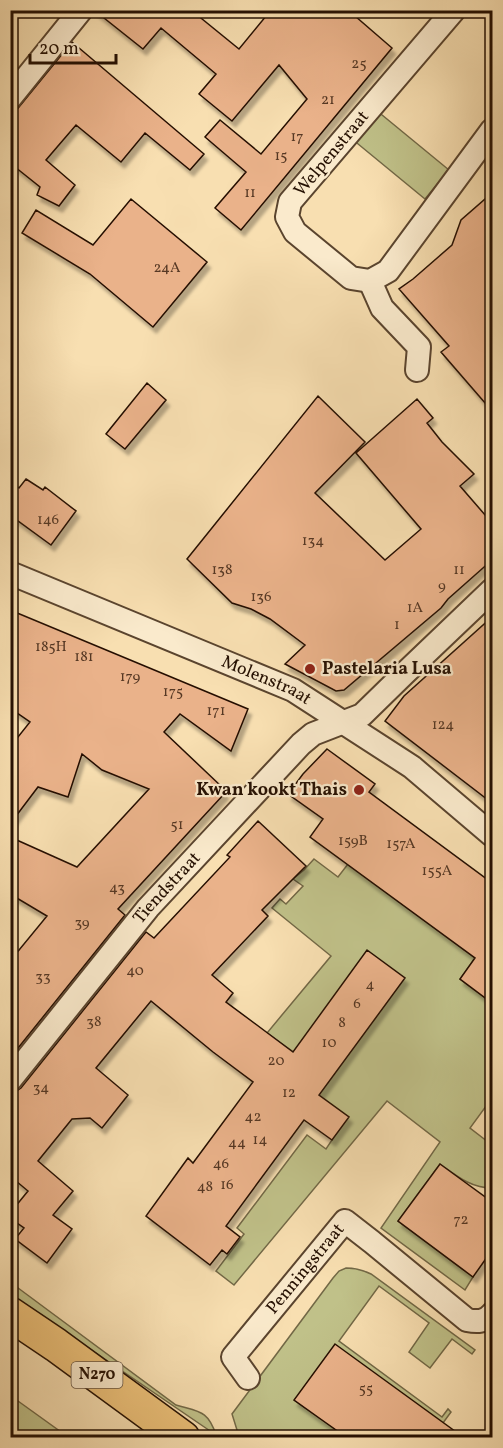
<svg xmlns="http://www.w3.org/2000/svg" width="503" height="1448" font-family="Vollkorn,serif">
  <style>
    .green { fill: #c0c189; stroke: #726846; stroke-width: 1.5 }
    .building { fill: #eab28a; stroke: #251002; stroke-width: 1.5; filter: url(#shadow) }
    .lines { fill: none; stroke-linecap: round; stroke-linejoin: round }
    .street-casing { stroke: #5a442e; stroke-width: 26 }
    .primary-casing { stroke: #251002; stroke-width: 36 }
    .street { stroke: #faeacc; stroke-width: 22 }
    .primary { stroke: #ecc078; stroke-width: 33 }
    .poi-dot { fill: #8f2418; stroke: #faeacc; stroke-width: 2 }
    .labels { text-anchor: middle; dominant-baseline: central; stroke-width: 4.5; stroke-linejoin: round; paint-order: stroke }
    .number-label { font-size: 15px; fill: #563824 }
    .shield { fill: #faeacc; stroke: #65513f; stroke-width: 1.5 }
    .shield-label { font-size: 16px; font-weight: bold; fill: #251002 }
    .street-label { font-size: 18px; fill: #251002; stroke: #faeacc }
    .poi-label { font-size: 18px; font-weight: bold; fill: #251002; stroke: #faeacc; text-anchor: start }
  </style>
  <defs>
    <filter id="shadow"><feDropShadow dx="3.5" dy="6" stdDeviation="1.5" flood-color="#0004"/></filter>
  </defs>
  <rect width="100%" height="100%" fill="#f8dfb1"/>
  <filter id="stains"><feTurbulence type="fractalNoise" baseFrequency=".00333" numOctaves="4"/><feColorMatrix values="0 0 0 0 .2 0 0 0 0 .09 0 0 0 0 .02 0 0 0 .5 -.17"/></filter>
  <radialGradient id="worn" r=".72"><stop offset=".6" stop-color="#630" stop-opacity="0"/><stop offset="1" stop-color="#630" stop-opacity=".3"/></radialGradient>
  <path class="green" d="M376,110l73,60 -24,29 -73,-60z
    M314,859l24,18 10,-13 127,94 -15,21 32,24v95l-22,30 22,17v43c-21,0 -35,-12 -52,-24l-42,57 75,56 -8,13 -84,-62 59,-86 -53,-41 -153,184 -18,-14 28,-37 -7,-6 70,-93 19,14 6,-9 -34,-60 12,-16 -43,-31 64,-77 -59,-48 8,-9 6,5 17,-18 -10,-7 11,-9z
    M346,1268c10,0 17,2 25,6l104,76 -3,4 -20,-15 -22,29 -21,-16 20,-29 -50,-37 -40,55 103,76 6,-8 3,3 -8,11 -149,-23 52,37h-99l-10,-7 -5,-16 101,-136 6,-7z
    M10,1282l166,123c23,7 32,5 40,30l-205,-140z
    M11,1396l57,41h-57z"/>
  <path class="building" d="M94,10h97l48,39 32,-39h77l44,38 -151,182 -26,-22 31,-36 -41,-35 15,-17 41,34 46,-55 -28,-34 -47,56 -33,-27 17,-20 -55,-46 -18,21z
    M72,42l132,112 -14,16 -45,-37 -24,29 -45,-37 -30,35 29,25 -16,21 -22,-11 3,-8 -30,-24v-45z
    M492,193v218l-51,-59 8,-6 -50,-57 14,-10 39,-34 9,-25z
    M131,199l76,63 -54,65 -63,-53 -68,-41 14,-23 57,35z
    M147,383l19,17 -41,49 -19,-15z
    M318,396l47,46 -50,51 70,67 36,-31 -65,-76 61,-54 16,19 -6,5 15,19 32,32 -14,12 32,37v37l-44,39 -7,9 -97,82 -8,1 -51,-27 20,-19 -35,-26 -19,-10 -19,-6 -45,-44z
    M26,479l17,11 2,-3 31,24 -25,34 -41,-30v-34l9,7z
    M10,610l238,99 -17,42 -51,-37 -16,18 58,55v2l3,4 -107,116 7,6 -115,143v-97l37,-45 -37,-22v-57l67,30 72,-78 -47,-19 -20,-16 -14,43 -30,-10 -28,37v-77l20,-25 -20,-14z
    M492,617v186l-107,-82 19,-25z
    M327,749l48,35 -6,8 123,91v120l-32,-24 15,-21 -165,-121 13,-18 -35,-25 15,-20z
    M258,821l48,45 -44,44 6,6 -56,59 21,18 -7,9 67,50 74,-102 38,28 -86,117 30,22 -17,23 -28,-20 -78,106 14,11 -13,17 -5,-4 -12,15 -64,-49 42,-58 5,5 60,-81 -40,-30 -62,-51 -55,67 32,27 -26,33 -12,-10 -18,1 -34,42 35,30 -20,24 19,14 -25,34 -32,-24 9,-11 -14,-10v-5l18,-22 -18,-15v-83l5,-1 6,-4 125,-156 8,6 76,-81 -3,-2z
    M440,1164l52,38v48l-19,27 -75,-56z
    M335,1344l128,93h-117l-24,-17 -28,-20z"/>
  <g class="lines">
    <defs>
      <g id="street">
        <path d="M454,10l-164,192 -3,15 8,15 56,46 19,3 18,-10 104,-141"/>
        <path d="M10,98l71,-88"/>
        <path d="M370,281l12,27 37,39 -2,23"/>
        <path id="s1" d="M10,573l283,117 119,77 80,68"/>
        <path id="s2" d="M10,1080l138,-172 153,-164 12,-10 49,-19 42,-41 88,-84"/>
        <path id="s3" d="M248,1378l-15,-21 112,-136 27,21 95,78c10,2 18,2 25,-6"/>
      </g>
      <path id="primary" d="M10,1314l46,31 127,93"/>
    </defs>
    <use href="#street" class="street-casing"/>
    <use href="#primary" class="primary-casing"/>
    <use href="#street" class="street"/>
    <use href="#primary" class="primary"/>
  </g>
  <g class="poi-dot">
    <circle cx="310" cy="669" r="6"/>
    <circle cx="359" cy="790" r="6"/>
  </g>
  <g class="labels">
    <g class="number-label">
      <text x="359" y="64">25</text>
      <text x="328" y="100">21</text>
      <text x="297" y="137">17</text>
      <text x="281" y="156">15</text>
      <text x="250" y="193">11</text>
      <text x="167" y="268">24A</text>
      <text x="48" y="520">146</text>
      <text x="313" y="541">134</text>
      <text x="222" y="570">138</text>
      <text x="459" y="570">11</text>
      <text x="442" y="586">9</text>
      <text x="261" y="597">136</text>
      <text x="415" y="608">1A</text>
      <text x="397" y="625">1</text>
      <text x="51" y="647">185H</text>
      <text x="84" y="657">181</text>
      <text x="130" y="677">179</text>
      <text x="173" y="692">175</text>
      <text x="216" y="711">171</text>
      <text x="443" y="725">124</text>
      <text x="177" y="825">51</text>
      <text x="353" y="841">159B</text>
      <text x="401" y="844">157A</text>
      <text x="437" y="871">155A</text>
      <text x="117" y="888">43</text>
      <text x="82" y="923">39</text>
      <text x="135" y="971">40</text>
      <text x="43" y="977">33</text>
      <text x="370" y="985">4</text>
      <text x="357" y="1004">6</text>
      <text x="94" y="1022">38</text>
      <text x="342" y="1023">8</text>
      <text x="329" y="1043">10</text>
      <text x="276" y="1061">20</text>
      <text x="41" y="1088">34</text>
      <text x="289" y="1093">12</text>
      <text x="253" y="1117">42</text>
      <text x="260" y="1140">14</text>
      <text x="237" y="1143">44</text>
      <text x="221" y="1164">46</text>
      <text x="227" y="1185">16</text>
      <text x="205" y="1187">48</text>
      <text x="461" y="1220">72</text>
      <text x="366" y="1389">55</text>
    </g>
    <rect class="shield" x="71.5" y="1362" width="51" height="26" rx="4.5"/>
    <g class="shield-label">
      <text x="97" y="1375">N270</text>
    </g>
    <g class="street-label">
      <text transform="translate(332 154) rotate(-50)">Welpenstraat</text>
      <text stroke="none"><textPath href="#s1" startOffset="278">Molenstraat</textPath></text>
      <text stroke="none"><textPath href="#s2" startOffset="248">Tiendstraat</textPath></text>
      <text stroke="none"><textPath href="#s3" startOffset="140">Penningstraat</textPath></text>
    </g>
    <g class="poi-label">
      <text x="322" y="669">Pastelaria Lusa</text>
      <text x="347" y="790" text-anchor="end">Kwan kookt Thais</text>
    </g>
  </g>
  <rect width="503" height="1448" fill="none" stroke="#f8dfb1" stroke-width="36"/>
  <rect x="12" y="12" width="479" height="1424" fill="none" stroke="#251002" stroke-width="3"/>
  <rect x="18" y="18" width="467" height="1412" fill="none" stroke="#251002" stroke-width="1.5"/>
  <path d="M30 54v9h86v-9" fill="none" stroke="#251002" stroke-width="3"/>
  <text x="39" y="54" font-size="18" fill="#251002" stroke="#faeacc" stroke-width="4.5" paint-order="stroke">20 m</text>
  <rect width="100%" height="100%" filter="url(#stains)"/>
  <rect width="100%" height="100%" fill="url(#worn)"/>
</svg>
